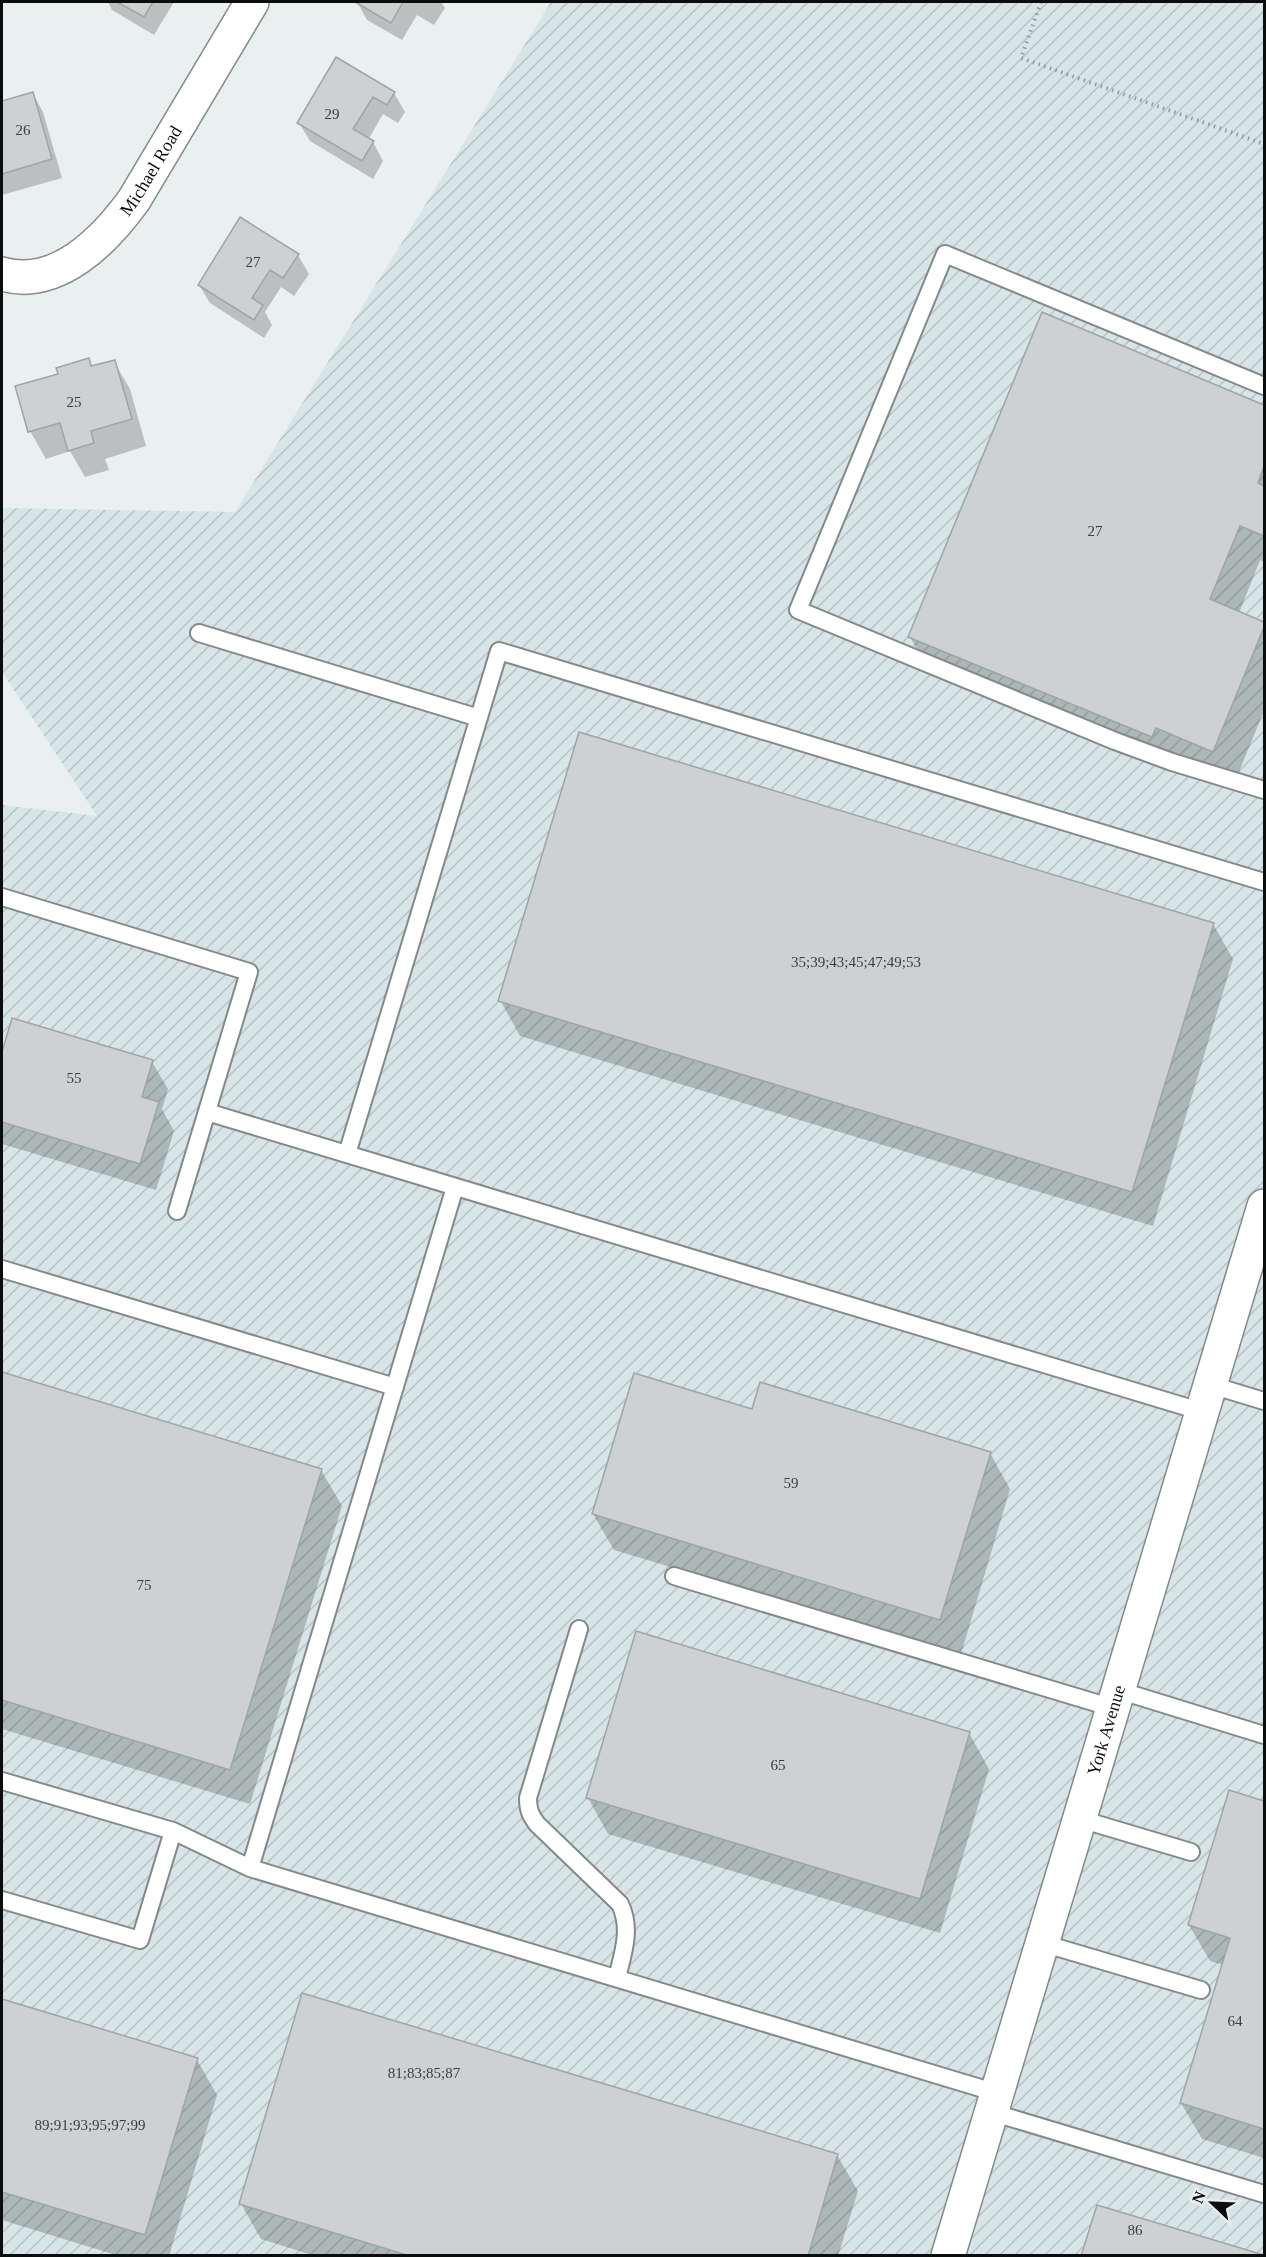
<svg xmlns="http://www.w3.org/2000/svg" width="1266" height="2257" font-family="'Times New Roman',serif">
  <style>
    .industrial { fill: url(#industrial-furrows) }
    .shadow { fill: #0003 }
    .building { fill: #cdd1d2; stroke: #9fa4a4; stroke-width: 1.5 }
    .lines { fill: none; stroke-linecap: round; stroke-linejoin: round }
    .lane-casing { stroke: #85898a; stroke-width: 20 }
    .street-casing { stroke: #85898a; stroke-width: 36 }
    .path { stroke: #969a9a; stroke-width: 4; stroke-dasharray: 1.5 4.5; stroke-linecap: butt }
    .lane { stroke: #fff; stroke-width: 16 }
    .street { stroke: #fff; stroke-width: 33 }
    .labels { text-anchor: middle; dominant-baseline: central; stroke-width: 5; stroke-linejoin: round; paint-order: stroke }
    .number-label { font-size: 15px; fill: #3c3e3e }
    .street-label { font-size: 18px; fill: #0b0d0d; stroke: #eaefef }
  </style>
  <defs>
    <pattern id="industrial-furrows" width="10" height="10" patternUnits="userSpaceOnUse" patternTransform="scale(1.5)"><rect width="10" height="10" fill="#d7e5e6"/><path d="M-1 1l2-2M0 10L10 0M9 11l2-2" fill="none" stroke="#b7c3c4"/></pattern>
  </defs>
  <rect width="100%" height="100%" fill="#eaefef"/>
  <path class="industrial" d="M551,2h713v2253l-1262,1v-1451l95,11 -95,-144v-164l233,4z"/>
  <path class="shadow" d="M108,2h66l-20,33 -42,-25z
    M357,2h84l4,6 -11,17 -17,-10 -15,25 -35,-20z
    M337,60l57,33 11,19 -7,11 -15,-9 -15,26 5,2 10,19 -10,18 -63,-38 -11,-18z
    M33,94l10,18 19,66 -60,17v-92z
    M298,255l11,19 -15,22 -13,-9 -16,25 7,13 -8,13 -54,-35 -11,-18z
    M1043,314l221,92v156l-4,-2 -21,53 25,10v88l-31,75 -56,-23 -4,9 -243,-100 -20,-35z
    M89,360l4,7 21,-5 16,27 16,57 -41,13 4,11 -24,7 -15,-26 -24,8 -16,-28 30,-56z
    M1213,924l20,35 -80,267 -633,-190 -20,-36z
    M13,1020l139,42 16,27 -6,20 12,22 -18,59 -154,-46v-87z
    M2,1374l319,96 21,36 -92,298 -248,-75z
    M990,1453l20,36 -49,165 -347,-104 -21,-36z
    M969,1733l20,36 -49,164 -332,-99 -20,-36z
    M1230,1792l34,10v356l-62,-19 -21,-36 42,-138 -13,-4 -21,-36z
    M2,2001l195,59 20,35 -48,161h-50l-117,-36z
    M837,2155l21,36 -20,65h-523l-54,-17 -20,-35z"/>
  <path class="building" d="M117,2h36l-9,15z
    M355,2h48l-12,21z
    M336,57l59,35 -8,13 -14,-8 -20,32 21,12 -12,20 -65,-38z
    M33,92l19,67 -50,15v-73z
    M240,217l59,37 -16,24 -13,-8 -18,28 11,7 -9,15 -56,-35z
    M1042,312l222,93v61l-6,17 6,3v50l-24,-10 -30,73 54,23v5l-51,125 -57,-24 -4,9 -244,-100z
    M89,358l2,8 24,-6 17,59 -41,12 3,12 -26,8 -8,-28 -32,9 -13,-46 43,-12 -2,-6z
    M579,732l635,191 -82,269 -634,-191z
    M12,1018l141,42 -11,37 17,5 -19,62 -138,-42v-70z
    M2,1372l320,97 -92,301 -228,-70z
    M634,1373l118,36 8,-27 231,70 -51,168 -348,-106z
    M636,1631l334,101 -50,167 -334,-101z
    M1229,1790l35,11v328l-84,-26 50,-165 -42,-13z
    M302,1993l536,161 -30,102h-398l-171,-52z
    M2,1999l196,59 -53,177 -143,-43z
    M1097,2205l167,50v1h-183z"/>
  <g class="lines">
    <defs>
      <path id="lane" d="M1264,386l-319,-132 -147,356 317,131 57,21 92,28
        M199,633l280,85
        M2,897l247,75 -72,239
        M207,1112l996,300
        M347,1154l152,-503 765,231
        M2,1269l393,118
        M1211,1385l53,16
        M674,1576l439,132
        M579,1629l-51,169c0,11 2,17 9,26l83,80c12,25 3,49 -3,74
        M1118,1690l146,45
        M2,1781l171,50 77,37 747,225
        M1080,1819l111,33
        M250,1868l205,-681
        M2,1900l138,40 33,-109
        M1042,1943l159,47
        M991,2112l273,82"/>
      <g id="street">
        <path id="s1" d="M2,274c55,16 103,-34 132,-74l118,-198"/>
        <path id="s2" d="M948,2256l316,-1050"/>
      </g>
    </defs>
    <use href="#lane" class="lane-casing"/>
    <use href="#street" class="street-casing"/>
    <path class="path" d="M1041,2l-20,56 243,86"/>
    <use href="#lane" class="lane"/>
    <use href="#street" class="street"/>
  </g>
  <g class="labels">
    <g class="number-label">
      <text x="332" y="114">29</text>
      <text x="23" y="130">26</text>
      <text x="253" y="262">27</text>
      <text x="74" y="402">25</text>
      <text x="1095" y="531">27</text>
      <text x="856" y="962">35;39;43;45;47;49;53</text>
      <text x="74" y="1078">55</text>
      <text x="791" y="1483">59</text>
      <text x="144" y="1585">75</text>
      <text x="778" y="1765">65</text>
      <text x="1235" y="2021">64</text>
      <text x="424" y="2073">81;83;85;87</text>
      <text x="90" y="2125">89;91;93;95;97;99</text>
      <text x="1135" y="2230">86</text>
    </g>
    <g class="street-label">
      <text stroke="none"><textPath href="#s1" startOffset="195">Michael Road</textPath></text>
      <text stroke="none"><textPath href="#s2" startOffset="549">York Avenue</textPath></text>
    </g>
  </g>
  <rect width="1266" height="2257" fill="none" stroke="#0b0d0d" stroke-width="6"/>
  <g transform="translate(1212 2203) rotate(293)" stroke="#eaefef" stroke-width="4.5" paint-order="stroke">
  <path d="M0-4.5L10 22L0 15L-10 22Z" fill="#0b0d0d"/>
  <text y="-9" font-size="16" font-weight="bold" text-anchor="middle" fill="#0b0d0d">N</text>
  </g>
</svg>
